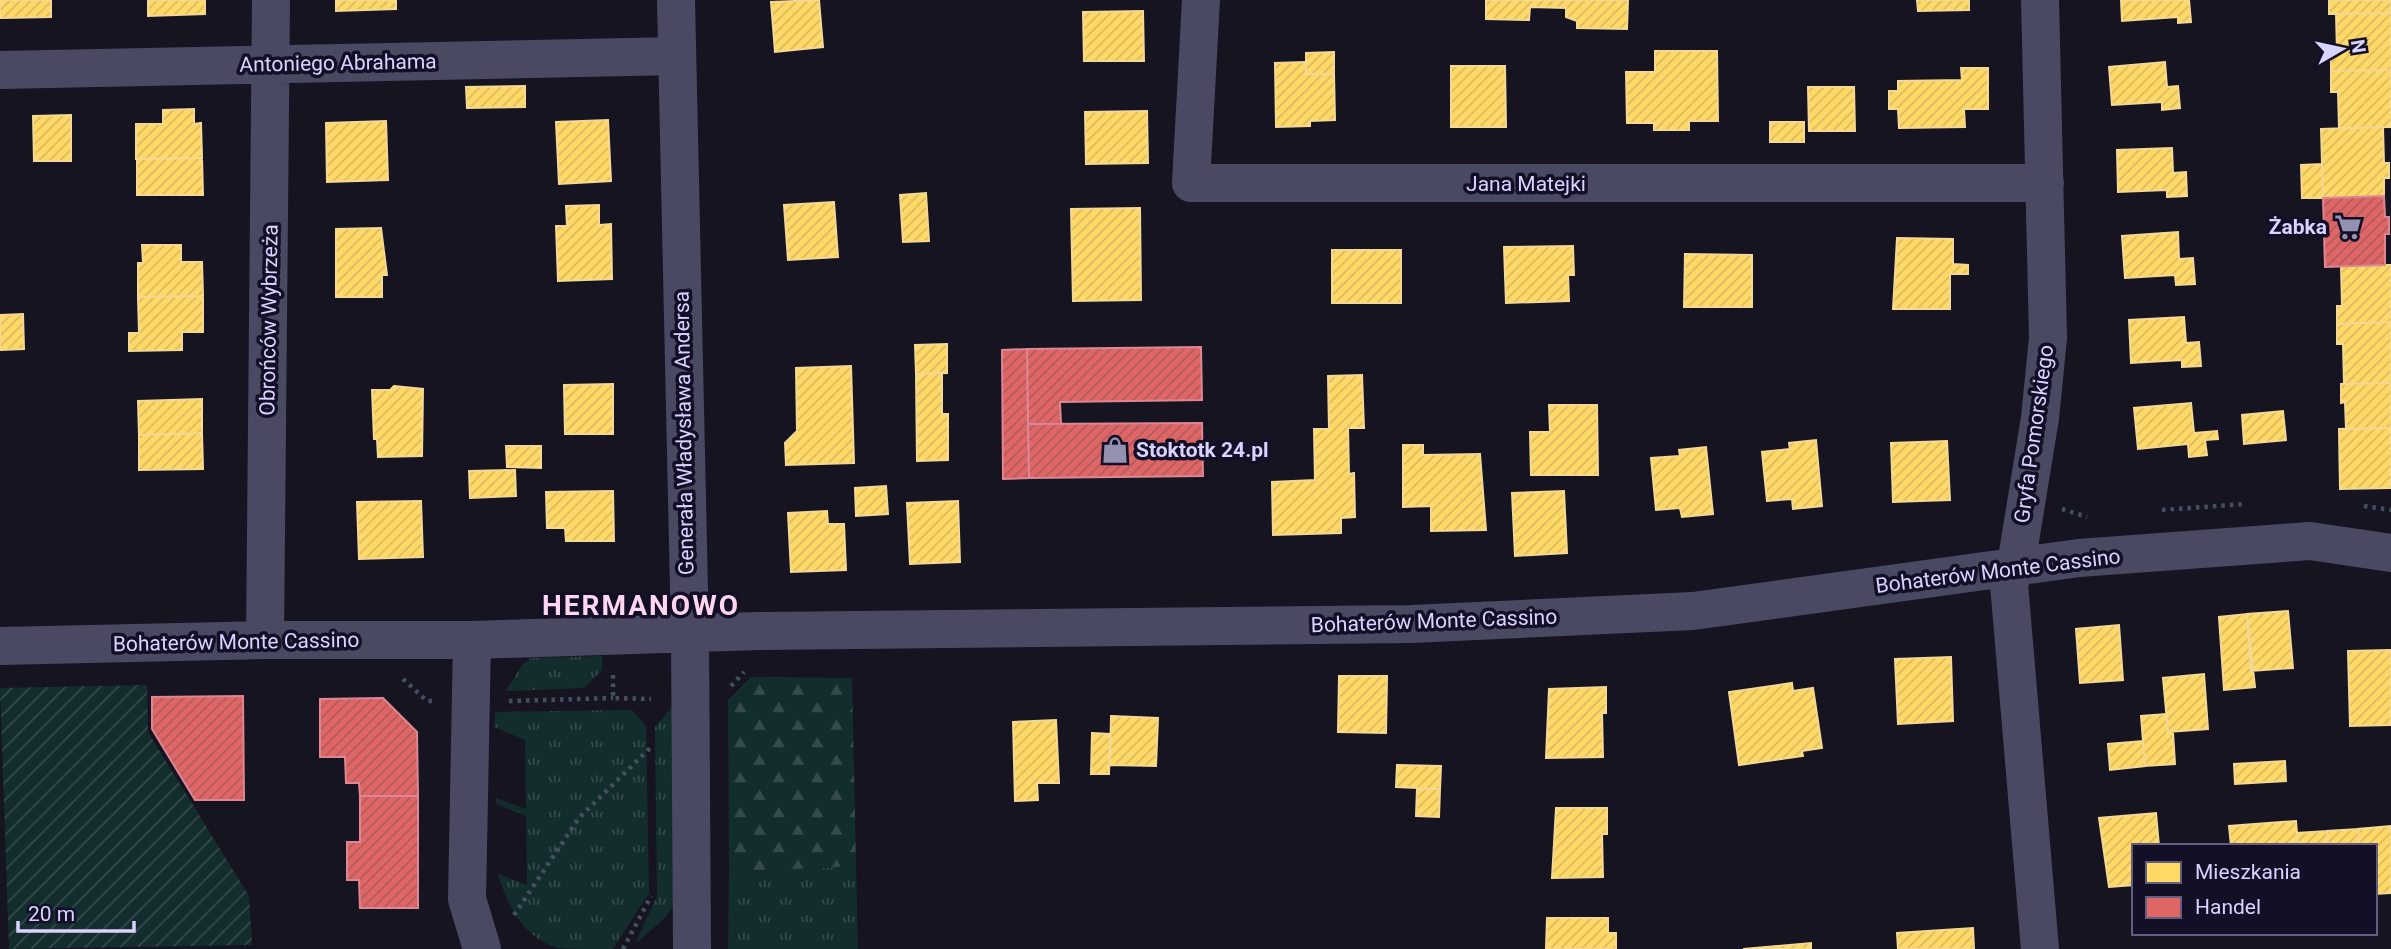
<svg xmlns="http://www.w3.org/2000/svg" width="2391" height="949" font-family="Roboto,sans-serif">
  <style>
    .grass { fill: url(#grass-tufts) }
    .forest { fill: url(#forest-firs) }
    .garden { fill: url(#garden-furrows) }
    .homes { fill: url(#homes-hatch); stroke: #f4d894; stroke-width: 2 }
    .shops { fill: url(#shops-hatch); stroke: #de8794; stroke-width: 2 }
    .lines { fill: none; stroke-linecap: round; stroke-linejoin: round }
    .path { stroke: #44505f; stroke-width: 4.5; stroke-dasharray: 3.5 5; stroke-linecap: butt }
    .minor { stroke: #4a4962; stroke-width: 38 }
    .labels { text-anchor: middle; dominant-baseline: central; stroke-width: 7; stroke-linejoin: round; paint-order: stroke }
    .street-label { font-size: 21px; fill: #d9d4ff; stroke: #130f26 }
    .poi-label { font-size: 21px; font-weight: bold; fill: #d9d4ff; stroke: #130f26; text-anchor: end }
    .district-label { font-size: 28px; font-weight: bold; letter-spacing: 2px; fill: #ffd6f0; stroke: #130f26 }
  </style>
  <defs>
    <pattern id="grass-tufts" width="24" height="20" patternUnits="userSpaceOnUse" patternTransform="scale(1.75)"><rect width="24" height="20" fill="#132c2d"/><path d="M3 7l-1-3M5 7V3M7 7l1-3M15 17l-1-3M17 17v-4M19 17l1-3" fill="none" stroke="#354a4c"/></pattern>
    <pattern id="forest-firs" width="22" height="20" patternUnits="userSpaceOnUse" patternTransform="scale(1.75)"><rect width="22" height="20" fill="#132c2d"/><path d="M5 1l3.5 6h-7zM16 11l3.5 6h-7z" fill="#354a4c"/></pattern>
    <pattern id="garden-furrows" width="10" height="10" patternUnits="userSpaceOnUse" patternTransform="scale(1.75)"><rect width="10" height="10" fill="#132c2d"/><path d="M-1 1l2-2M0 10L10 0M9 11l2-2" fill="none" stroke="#354a4c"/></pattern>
    <pattern id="homes-hatch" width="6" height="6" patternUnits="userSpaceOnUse" patternTransform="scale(1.75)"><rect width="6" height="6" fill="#ffd966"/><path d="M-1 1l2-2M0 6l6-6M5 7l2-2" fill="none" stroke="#d9ba61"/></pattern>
    <pattern id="shops-hatch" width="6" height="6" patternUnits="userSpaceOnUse" patternTransform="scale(1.75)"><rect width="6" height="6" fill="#e06666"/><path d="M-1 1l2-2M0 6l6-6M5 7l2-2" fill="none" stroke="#b05b5e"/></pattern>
  </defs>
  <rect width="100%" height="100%" fill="#161421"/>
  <path class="grass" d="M602,656v14l-18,18 -78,3 16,-26 9,-7z
    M672,707l2,197 -9,14 -30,26 22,-48 -2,-169z
    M632,710l14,16 3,167 -36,56c-17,0 -39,0 -55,-1 -35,-10 -51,-43 -60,-74l29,11 -1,-69 -30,-12v-6l30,11 -1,-69 -31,-13 1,-15z
    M856,866l2,83h-130l1,-77z"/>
  <path class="forest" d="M751,677l101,1 4,188 -127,6 -1,-172z"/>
  <path class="garden" d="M147,685l1,47 101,164 3,49 -243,4 -9,-261z"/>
  <path class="homes" d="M0,0h51v17l-51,1z
    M148,0h57v14l-57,2z
    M336,0h60v9l-60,2z
    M819,0l4,47 -48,5 -4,-50z
    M1486,0h142l-1,29 -50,-1v-7l-11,-4v-9l-36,-1 -1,13 -43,-1z
    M1917,0h52v10l-51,1z
    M2121,0h68l2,22 -13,1v-6l-56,4z
    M2329,0h62v13l-62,1z
    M1143,11l1,50h-60l-1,-49z
    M2391,13v57l-60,1v-19h6l-1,-38z
    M1655,51h62l1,70h-29v9h-35v-7h-27l-1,-51h29z
    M1334,52v22h-28v-21z
    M1306,62v12h28l1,46 -25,1v5l-34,1 -1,-64z
    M2165,62l2,25 11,-1 2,22 -18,2v-8l-50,3 -3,-38z
    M1451,66h54l1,61h-55z
    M1961,68h27v41h-24l1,18 -66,1 -1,-19h-9v-18h9v-10l64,-1z
    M2391,70v57l-52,1 -1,-36h-7v-21z
    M525,86v21l-58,1 -1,-21z
    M1808,87h46l1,44h-46z
    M194,109v15l7,-1 1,35 -66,1v-35h27v-14z
    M1147,111l1,52 -62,1 -1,-52z
    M71,115v46h-37l-1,-45z
    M608,120l3,61 -52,3 -3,-62z
    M386,121l2,59 -61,2 -1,-59z
    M1770,122h34v20h-34z
    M2383,127l1,36h5v15h-5v18l-61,2 -2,-69z
    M2172,148l1,25 13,-1 1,24 -20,1v-7l-49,2 -1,-42z
    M202,158l1,37h-66v-36z
    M2322,164l1,34h-21l-1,-33z
    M926,193l3,48 -26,1 -3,-47z
    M834,202l4,55 -50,3 -4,-55z
    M599,205v20l12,-1 1,55 -54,2 -2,-55h11l-1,-20z
    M1140,208l1,92 -68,1 -2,-92z
    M381,228l6,47h-5v22h-46v-68z
    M2178,232l1,27 14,-1 2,26 -19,1 -1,-10 -50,3 -3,-42z
    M1897,238l56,1v25l15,1v9h-18v35h-57z
    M142,245h39v17h21l1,34 -65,1v-34h5z
    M1573,246l1,29h-6l1,26 -63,2 -2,-56z
    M1332,250h69v53h-69z
    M1685,254l67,1v52h-68z
    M2385,265h6v57l-54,2v-18h5l-1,-40z
    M203,296v36h-21v18l-53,1v-18h10l-1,-36z
    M23,314l1,35 -24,1v-35z
    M2184,317l2,26 13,-1 2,24 -19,1v-7l-51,3 -2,-43z
    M2391,322v61l-47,1 -1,-40h-6v-20z
    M947,344v29l-31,1 -1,-29z
    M851,366l3,97 -68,2 -1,-22 12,-12 -1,-63z
    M942,373v41h6v46l-31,1 -1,-87z
    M1362,375l2,53h-16l1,46 5,-1 1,44 -14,1v15l-68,2 -1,-53 43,-2 -1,-51h15l-1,-53z
    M2391,383v45l-45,1 -1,-27 -4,1v-19z
    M613,384v50h-48l-1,-49z
    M394,386l29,3 -1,67 -44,1 -1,-18h-3l-2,-49h18z
    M202,399v34l-63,2 -1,-34z
    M2191,403l3,30 23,-2 1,8 -13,1 2,15 -18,2 -1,-13 -50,5 -4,-41z
    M1549,405h48l1,70h-67l-1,-43h20z
    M2283,411l3,29 -42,4 -2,-29z
    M2391,428v60l-51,1 -1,-60z
    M202,433l1,36 -64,1v-35z
    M1816,440l6,66 -29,3 -1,-10 -25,2 -5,-49 28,-3 -1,-6z
    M1947,441l3,59 -57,2 -2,-59z
    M1403,445h20v10l57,-1 6,76 -55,1v-25l-28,1z
    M506,446h35v22l-34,-1z
    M1706,447l7,67 -31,3 -2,-9 -24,2 -5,-52 29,-2 -1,-6z
    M515,470l1,26 -46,2 -1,-27z
    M886,486l2,28 -32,2 -1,-28z
    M613,491l1,50h-48l-1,-13h-18l-1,-36z
    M1564,491l3,62 -52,3 -3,-63z
    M421,501l2,56 -64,2 -2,-57z
    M958,501l2,61 -50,2 -3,-61z
    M827,511l1,13h16l2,46 -55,2 -3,-59z
    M2288,611l5,57 -42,3 -4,-57z
    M2247,614l8,73 -31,3 -5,-73z
    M2119,625l4,55 -43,3 -4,-54z
    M2391,650v75l-41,1 -2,-75z
    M1951,657l2,64 -55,3 -3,-65z
    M2204,674l4,55 -40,3 -5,-54z
    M1339,676h48l-1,57 -48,-1z
    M1792,683l1,8 20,-3 9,60 -20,3 1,5 -64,9 -10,-73z
    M1606,687v26h-4l1,44 -57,1 3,-69z
    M2166,714l2,18h5l2,32 -30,2 -4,-50z
    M1111,716l47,2 -2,48 -46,-1z
    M1056,720l3,63h-22l1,17 -23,1 -2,-79z
    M1092,733l18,1 -1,40h-18z
    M2143,741l2,25 -35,4 -2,-26z
    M2285,761l1,20 -51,3 -1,-20z
    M1397,765l44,1 -1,23 -44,-2z
    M1417,788l23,1 -1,28 -23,-1z
    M1556,808h51v26h-5l1,43 -51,1z
    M2156,813l3,33h-25v39l-25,2 -10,-69z
    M2296,821l2,25h-67l-2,-20z
    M2391,826v67l-16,1v-48h-15l-2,-17z
    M2358,829l2,17h-32l-1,-15z
    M2327,831l1,15h-30l-1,-13z
    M1547,918h61v15h8v16h-70z
    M1973,928l1,21h-76l-1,-16z
    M1811,943v6h-68z"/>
  <path class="shops" d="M2384,196l1,21h4v17h-4v31l-60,2 -2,-69z
    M1201,347l1,53 -142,2 1,22h-33l-1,-75z
    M1027,349l2,129 -26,1 -1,-129z
    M1202,423l1,53 -174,2 -1,-54z
    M243,696l1,104h-49l-43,-71v-32z
    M383,698l34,34 1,64h-58l-1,-13h-13l-1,-26h-25v-58z
    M360,796h58v112h-58l-1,-28h-12v-38h13z"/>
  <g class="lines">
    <path class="path" d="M2364,506l27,4
      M2062,509l25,8
      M2162,510l82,-6
      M613,675v23l38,1
      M403,679l24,22h7
      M731,686l13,-14
      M509,701l104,-3
      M514,915l65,-97 72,-71
      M623,949l28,-53"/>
    <path class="minor" d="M676,0l14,635 2,314
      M1201,0l-10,183h854
      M0,70l677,-14
      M265,640l6,-640
      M472,640l-5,259 15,50
      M0,646l265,-6h207l287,-9 652,-7 282,-13 386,-53 231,-17 81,12
      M2040,949l-31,-365 7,-19 24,-147 8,-80 -8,-338"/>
  </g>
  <defs>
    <symbol id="supermarket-bare" viewBox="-9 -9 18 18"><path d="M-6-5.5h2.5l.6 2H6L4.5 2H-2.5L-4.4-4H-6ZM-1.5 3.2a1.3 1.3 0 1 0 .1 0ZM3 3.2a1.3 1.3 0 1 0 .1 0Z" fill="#9591b1" stroke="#130f26" stroke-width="2.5" paint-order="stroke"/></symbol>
    <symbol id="shop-bare" viewBox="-9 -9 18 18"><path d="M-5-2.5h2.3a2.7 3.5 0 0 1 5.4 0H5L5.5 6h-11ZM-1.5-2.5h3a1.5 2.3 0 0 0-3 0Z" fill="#9591b1" stroke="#130f26" stroke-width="2.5" paint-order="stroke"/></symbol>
  </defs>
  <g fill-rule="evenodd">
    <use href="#supermarket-bare" x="2329" y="208" width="38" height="38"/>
    <use href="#shop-bare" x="1096" y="431" width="38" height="38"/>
  </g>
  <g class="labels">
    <g class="street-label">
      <text transform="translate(338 63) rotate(-1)">Antoniego Abrahama</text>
      <text x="1526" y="184">Jana Matejki</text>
      <text transform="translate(269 320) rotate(-89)">Obrońców Wybrzeża</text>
      <text transform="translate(684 433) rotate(-91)">Generała Władysława Andersa</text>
      <text transform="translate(2034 434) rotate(-82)">Gryfa Pomorskiego</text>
      <text transform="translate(1998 571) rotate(-7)">Bohaterów Monte Cassino</text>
      <text transform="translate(1434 621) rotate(-2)">Bohaterów Monte Cassino</text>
      <text transform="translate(236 642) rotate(-1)">Bohaterów Monte Cassino</text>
    </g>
    <g class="poi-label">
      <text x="2327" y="227">Żabka</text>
      <text x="1136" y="450" text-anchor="start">Stoktotk 24.pl</text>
    </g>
    <g class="district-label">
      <text x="641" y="605">HERMANOWO</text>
    </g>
  </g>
  <rect x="2132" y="844" width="245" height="91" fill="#130f26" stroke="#625e7d" stroke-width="2"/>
  <rect x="2146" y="862" width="35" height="21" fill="#ffd966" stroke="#625e7d" stroke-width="2"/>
  <text x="2195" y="879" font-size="21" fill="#d9d4ff">Mieszkania</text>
  <rect x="2146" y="897" width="35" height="21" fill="#e06666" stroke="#625e7d" stroke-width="2"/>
  <text x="2195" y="914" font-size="21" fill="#d9d4ff">Handel</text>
  <g transform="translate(2342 49) rotate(81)" stroke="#130f26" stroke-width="5" paint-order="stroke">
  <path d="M0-5L12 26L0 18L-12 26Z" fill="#d9d4ff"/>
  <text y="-10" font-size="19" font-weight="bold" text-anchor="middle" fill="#d9d4ff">N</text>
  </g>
  <path d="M18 921v10h116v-10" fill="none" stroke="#d9d4ff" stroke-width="3.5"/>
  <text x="28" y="921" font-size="21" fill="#d9d4ff" stroke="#130f26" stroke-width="5" paint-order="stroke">20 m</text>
</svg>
